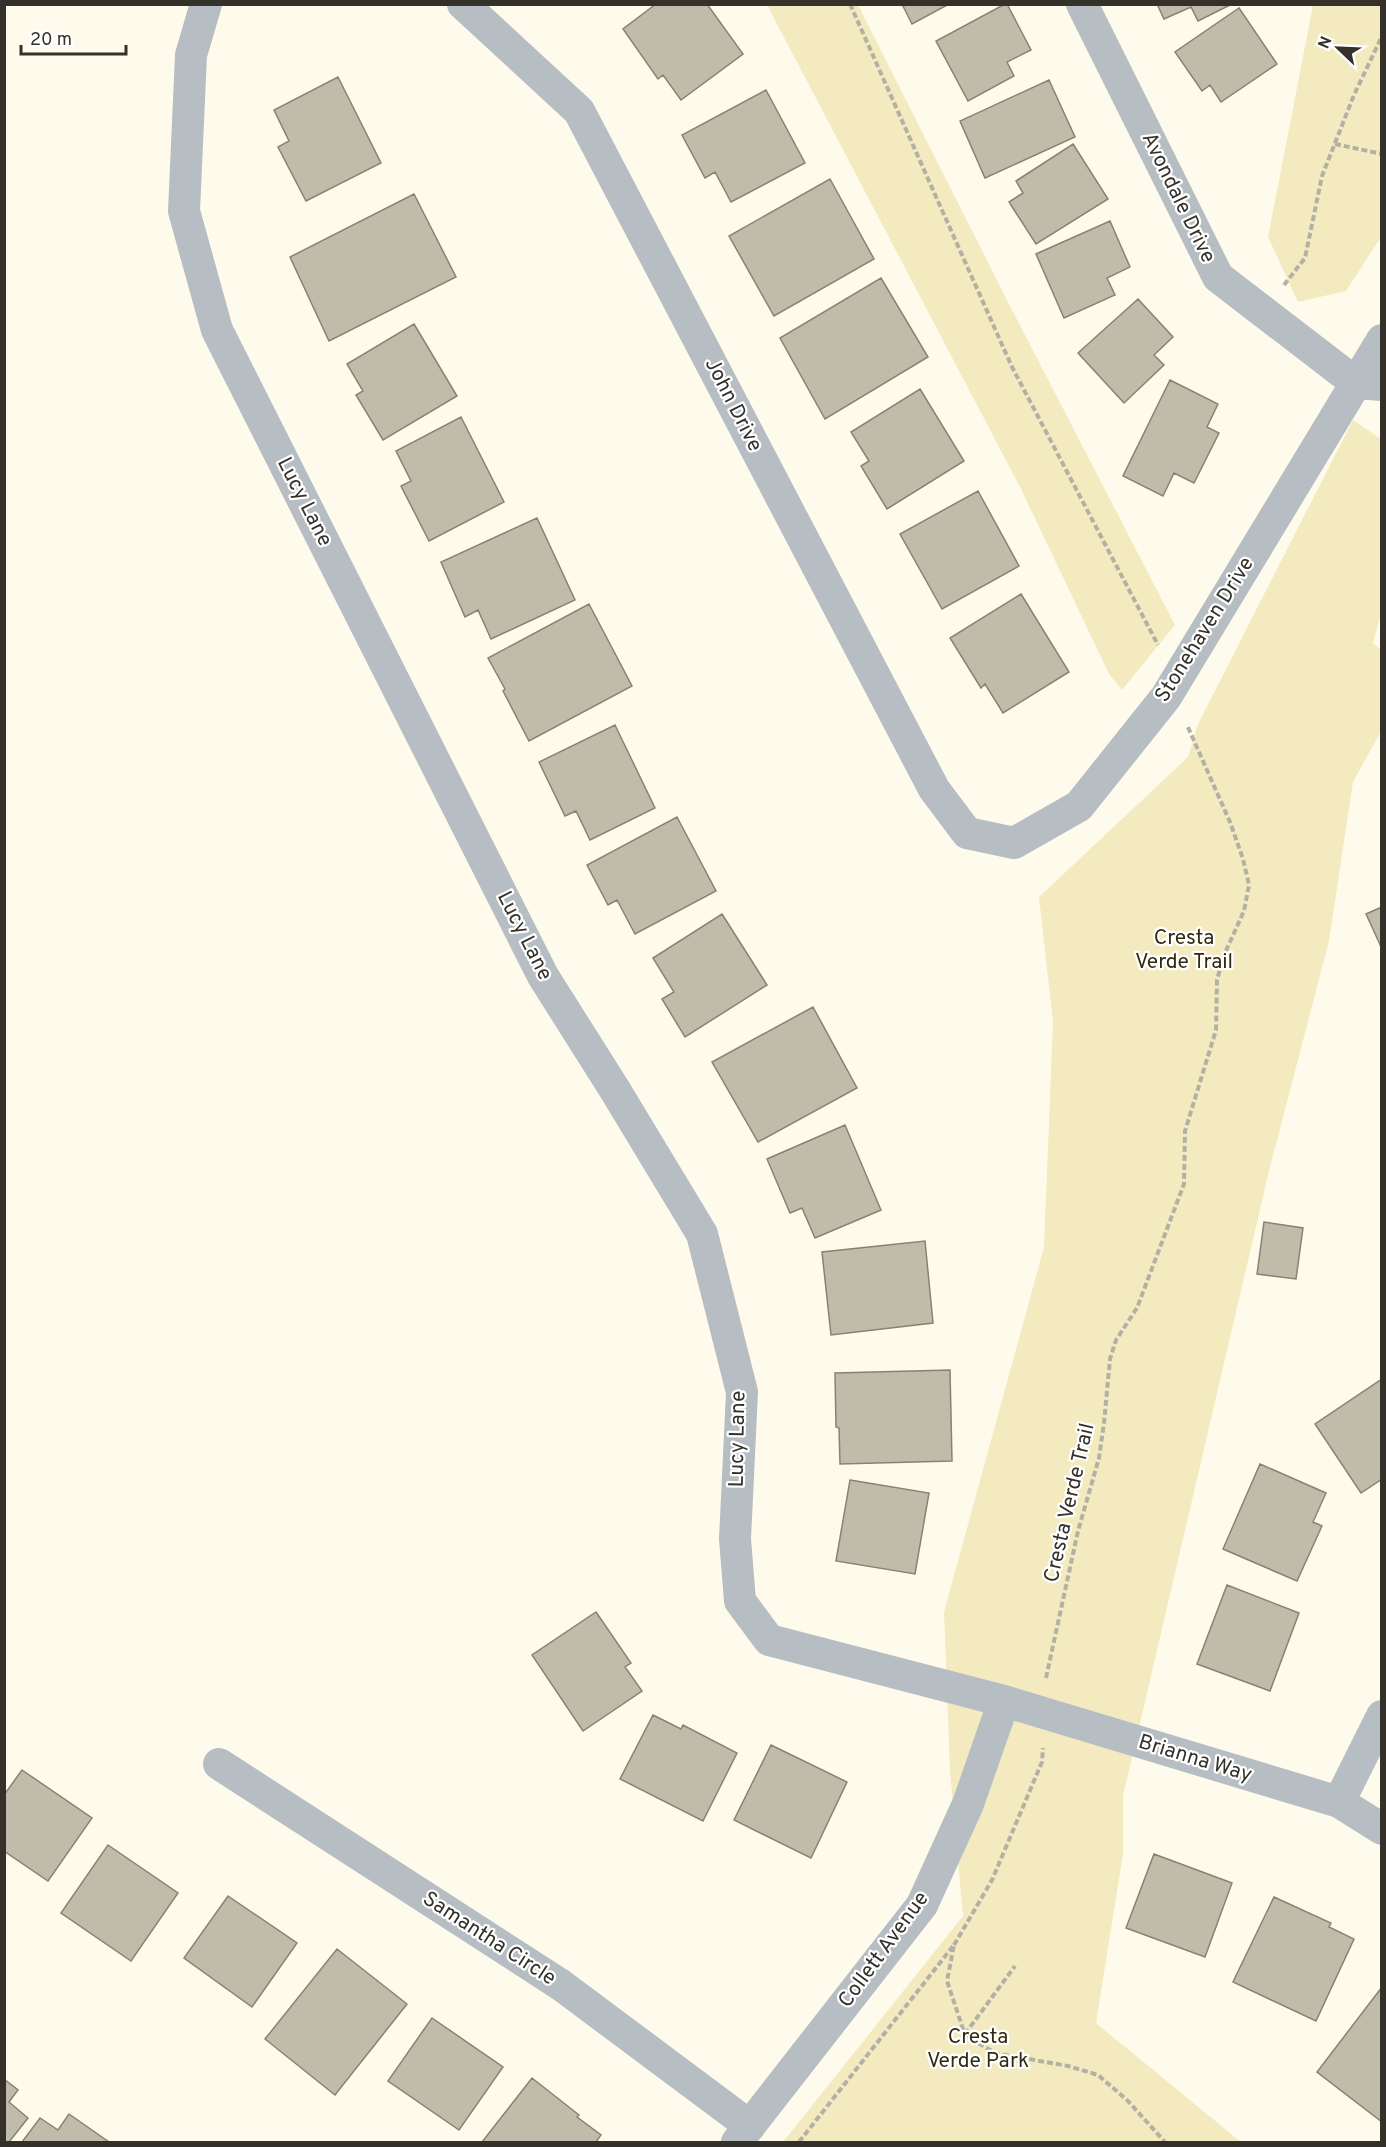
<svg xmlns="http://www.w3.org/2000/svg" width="1386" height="2147" font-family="Overpass,sans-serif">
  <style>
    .green { fill: #f3eabf }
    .building { fill: #c0bcaa; stroke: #878373; stroke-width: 1.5 }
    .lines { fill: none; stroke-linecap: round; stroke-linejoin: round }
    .path { stroke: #b3b0a4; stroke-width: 4; stroke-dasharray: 6 3; stroke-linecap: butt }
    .street { stroke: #b6bec3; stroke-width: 32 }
    .labels { text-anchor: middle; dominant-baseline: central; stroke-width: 4.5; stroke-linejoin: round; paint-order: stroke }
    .street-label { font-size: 21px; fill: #33312a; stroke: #fff }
    .park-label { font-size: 21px; fill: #302a10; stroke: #fff }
  </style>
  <rect width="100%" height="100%" fill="#fffbec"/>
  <path class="green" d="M767,5h91l150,297 167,323 -53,65 -13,-16 -89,-187z
    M1313,5h68v232l-35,54 -48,11 -30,-65z
    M1353,420l28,19 1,172 -9,32 8,7v81l-28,51 -24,159 -61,234 -145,621v58l-27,169 145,119h-458l180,-226 -13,-145 -6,-159 100,-365 9,-225 -14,-125 149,-140 10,-33z"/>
  <path class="building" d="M656,4h51l36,50 -62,46 -18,-25 -5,4 -35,-50z
    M902,4h47l-37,20z
    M1005,4h2l24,46 -24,12 7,14 -46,25 -32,-60z
    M1157,4h75l-34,17 -7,-14 -27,12z
    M1239,8l38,56 -56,38 -11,-17 -8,6 -27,-39z
    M338,77l43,86 -75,38 -28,-54 11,-6 -15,-31z
    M1049,80l26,57 -90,41 -25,-57z
    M766,90l39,73 -74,39 -16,-30 -10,6 -23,-43z
    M1073,144l35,55 -72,45 -27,-42 14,-9 -7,-12z
    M830,179l44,80 -100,57 -45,-80z
    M414,194l42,83 -127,64 -39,-84z
    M1110,221l20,46 -23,11 8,17 -51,23 -28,-64z
    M881,278l47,79 -103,62 -45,-81z
    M1138,299l35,38 -19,18 10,10 -40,38 -46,-50z
    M414,324l43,72 -74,44 -27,-45 7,-4 -16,-27z
    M1170,380l48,24 -11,23 12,6 -25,50 -20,-10 -11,23 -40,-20z
    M920,389l44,72 -77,48 -26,-43 8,-5 -18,-29z
    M461,417l43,85 -75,39 -28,-55 10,-5 -15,-30z
    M978,491l41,75 -77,43 -42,-75z
    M537,518l38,82 -84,39 -13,-29 -13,7 -24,-55z
    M1021,594l48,78 -66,41 -18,-29 -4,4 -31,-50z
    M589,604l43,82 -103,55 -26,-50 2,-2 -17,-31z
    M615,725l40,83 -65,32 -14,-29 -11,5 -26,-54z
    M677,817l39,74 -81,43 -18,-34 -9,5 -21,-40z
    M1382,907v42l-16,-35z
    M722,914l45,71 -82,52 -23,-38 12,-7 -21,-34z
    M813,1007l44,81 -99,54 -46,-80z
    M845,1125l36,85 -66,28 -13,-30 -12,5 -23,-54z
    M1264,1222l39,6 -7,51 -39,-5z
    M925,1241l8,82 -102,12 -9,-83z
    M950,1370l2,91 -112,3 -1,-36 -3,-1 -1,-54z
    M1382,1379v100l-21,14 -46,-69z
    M1260,1464l66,29 -13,29 9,4 -25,55 -74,-32z
    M850,1480l79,13 -14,81 -79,-13z
    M1227,1585l72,28 -29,78 -73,-27z
    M596,1612l35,51 -6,4 17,24 -59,40 -51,-76z
    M653,1715l28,14 2,-4 54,28 -34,68 -83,-42z
    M771,1745l76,37 -36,76 -77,-38z
    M22,1770l70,48 -44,63 -44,-30v-56z
    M108,1845l70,48 -47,68 -70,-48z
    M1154,1854l78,29 -27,74 -79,-29z
    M228,1896l69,47 -45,64 -68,-49z
    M1274,1897l57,26 -2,4 25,12 -38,82 -83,-39z
    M337,1949l70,55 -72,91 -70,-56z
    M1382,1987v135l-65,-50z
    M432,2018l71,49 -44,63 -71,-49z
    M532,2078l47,37 -2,2 24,18 -5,7h-114z
    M4,2079l14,11 -9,12 19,16 -19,24h-5z
    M69,2114l40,28h-87l18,-24 18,12z"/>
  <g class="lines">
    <path class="path" d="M850,4l162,363 146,278
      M1335,144l47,10
      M1284,285l21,-27 17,-82 32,-81 28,-59
      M1046,1678l32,-147 21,-73 5,-35 6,-64 6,-19 21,-32 47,-124 1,-53 31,-101 1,-50 7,-25 20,-44 5,-26 -6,-26 -13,-37 -43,-97
      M954,1945l38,-65 50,-118 1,-14
      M965,2034l50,-68
      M799,2142l155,-197 -7,36 18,54 30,18 73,13 30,9 29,25 38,42"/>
    <path class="street" d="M206,4l-15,51 -7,156 33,119 326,646 72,114 87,144 40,158 -7,147 5,62 29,39 235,61 335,101 43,27
      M463,4l116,107 355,678 33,44 47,10 65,-37 87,-109 216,-357
      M1082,4l136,273 138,106 26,2
      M219,1764l342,221 189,141
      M1339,1802l43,-86
      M737,2142l185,-237 46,-101 36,-103"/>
  </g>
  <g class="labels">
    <g class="street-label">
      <text transform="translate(1178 198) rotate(64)">Avondale Drive</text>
      <text transform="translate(733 405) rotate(63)">John Drive</text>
      <text transform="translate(304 502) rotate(63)">Lucy Lane</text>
      <text transform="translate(1205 630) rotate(-58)">Stonehaven Drive</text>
      <text transform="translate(524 936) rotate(63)">Lucy Lane</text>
      <text transform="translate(738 1439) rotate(-89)">Lucy Lane</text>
      <text transform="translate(1070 1503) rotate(-77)">Cresta Verde Trail</text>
      <text transform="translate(1195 1759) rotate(17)">Brianna Way</text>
      <text transform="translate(489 1939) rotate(33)">Samantha Circle</text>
      <text transform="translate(884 1950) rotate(-54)">Collett Avenue</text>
    </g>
    <g class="park-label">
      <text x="1184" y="938">Cresta<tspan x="1184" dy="24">Verde Trail</tspan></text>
      <text x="978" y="2037">Cresta<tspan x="978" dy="24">Verde Park</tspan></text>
    </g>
  </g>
  <rect width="1386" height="2147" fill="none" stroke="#33312a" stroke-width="12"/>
  <g transform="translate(1338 48) rotate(293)" stroke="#ffffff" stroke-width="4.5" paint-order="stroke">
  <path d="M0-4.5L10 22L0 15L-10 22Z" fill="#33312a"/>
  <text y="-9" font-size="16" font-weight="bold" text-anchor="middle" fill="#33312a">N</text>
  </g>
  <path d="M21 45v9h105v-9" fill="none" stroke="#33312a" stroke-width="3"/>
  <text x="30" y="45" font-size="18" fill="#33312a" stroke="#ffffff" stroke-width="4.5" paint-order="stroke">20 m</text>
</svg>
